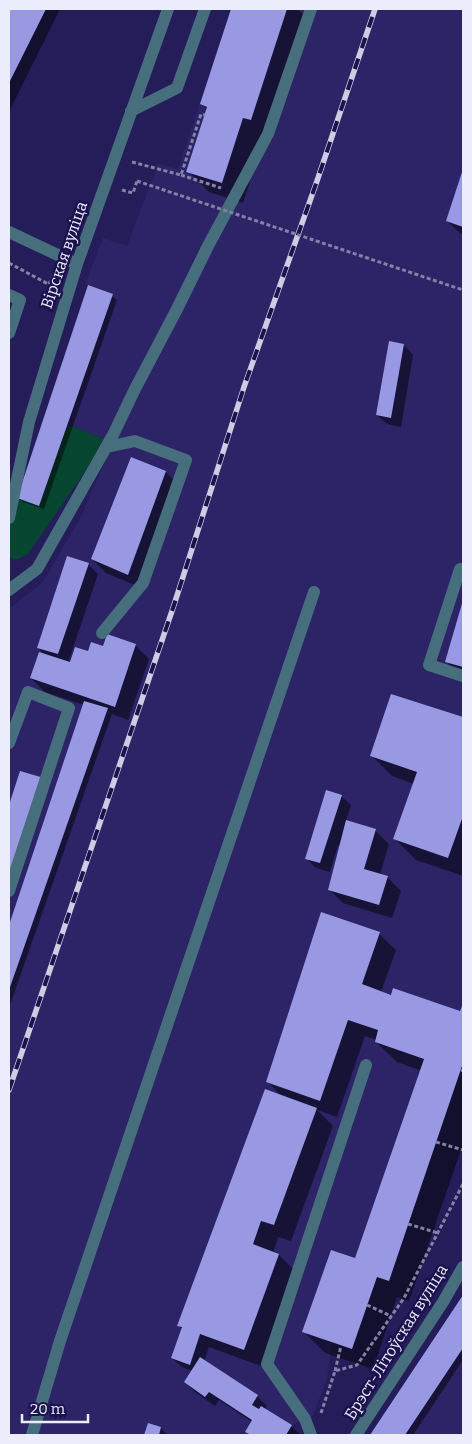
<svg xmlns="http://www.w3.org/2000/svg" width="472" height="1444" font-family="Bitter,serif">
  <style>
    .built { fill: #2c2467 }
    .green { fill: #06452f }
    .shadow { fill: #0007 }
    .building { fill: #9898e3 }
    .lines { fill: none; stroke-linecap: round; stroke-linejoin: round }
    .path { stroke: #8480a6; stroke-width: 3; stroke-dasharray: 4 2.5; stroke-linecap: butt }
    .minor { stroke: #476e7c; stroke-width: 12 }
    .rail-casing { stroke: #cccce2; stroke-width: 5.5 }
    .rail { stroke: #1c124d; stroke-width: 4; stroke-dasharray: 11; stroke-linecap: butt }
    .path-bridge { stroke: #8480a6; stroke-width: 3; stroke-dasharray: 4 2.5; stroke-linecap: butt }
    .labels { text-anchor: middle; dominant-baseline: central; stroke-width: 5; stroke-linejoin: round; paint-order: stroke }
    .street-label { font-size: 16px; fill: #ecedfc; stroke: #1c124d }
  </style>
  <rect width="100%" height="100%" fill="#251d59"/>
  <path class="built" d="M231,9h232v1021l-8,-3 5,-16 -67,-23 -18,54 49,17 -69,199 -24,-8 -29,82 30,11 -5,36 -14,37 -21,9 -6,10h-277v-826l34,-27 39,-67 29,-69 -6,-7 -37,-14 45,-130 -28,-11 18,-46 24,8 31,-82 20,5z
    M463,1348v87h-58z"/>
  <path class="green" d="M68,425l37,14 -23,37 -54,78 -10,5h-6c-10,-13 1,-46 5,-61l22,7z"/>
  <path class="shadow" d="M9,9h51l-51,103z
    M232,9h66l12,12 -38,120 -8,-3 -21,65 -34,-11 -21,-21 20,-61 -7,-6z
    M463,172v63l-2,-1 -14,-13z
    M112,296l5,4 -73,209 -21,-7 -5,-4z
    M404,345l9,10 -12,72 -14,-3 -10,-9z
    M166,472l13,14 -37,102 -36,-15 -14,-14z
    M88,564l10,10 -30,89 3,1 33,-17 31,-2 14,14 -21,61 -16,-6 -103,294v-79l75,-224 -39,-13 -14,-14 15,-22 -8,-8z
    M463,602v74l-3,-1 -14,-14z
    M392,695l71,24v157l-47,-16 -21,-21 19,-55 -22,-8 -21,-21z
    M21,773l-12,122v-86z
    M341,796l10,9 -5,16 29,9 14,14 -9,31 7,2 14,14 -9,27 -49,-15 -14,-14 12,-43 -3,-1 -8,27 -14,-4 -10,-10z
    M379,934l17,16 -15,42 80,20 2,-6v138l-54,157 -12,-4 -24,72 -48,-16 -21,-21 52,-72 66,-189 -25,-9 -21,-20 1,-2 -12,-4 -28,81 -20,-7 16,16 -42,115 -13,-4 -5,16 6,2 17,17 -35,94 -52,-19 -5,14 53,35 10,10 -2,3 26,17 10,9h-50l-4,-4 5,-9 -33,-22 -4,6 -20,-14 -10,-10 7,-11 -10,-4 -10,-9 10,-29 -3,-4 104,-227 -15,-16z
    M463,1297v63l-50,75h-42z
    M149,1425l12,3 6,7h-22z"/>
  <path class="building" d="M9,9h37l-37,74z
    M231,9h56l-36,111 -8,-2 -21,65 -36,-11 21,-65 -7,-3z
    M463,169v58l-17,-6z
    M88,285l25,9 -74,212 -22,-8z
    M389,341l15,3 -13,74 -15,-3z
    M131,457l35,14 -38,104 -37,-16z
    M67,556l22,7 -31,91 -21,-6z
    M463,600v67l-18,-5z
    M107,634l29,10 -21,63 -85,-29 9,-26 31,10 5,-15 13,4 3,-9 12,4z
    M391,694l72,23v99l-15,42 -55,-19 24,-67 -47,-16z
    M84,701l24,7 -99,282v-65z
    M20,771l24,7 -35,100v-73z
    M326,790l16,5 -22,68 -15,-4z
    M346,820l30,9 -12,40 24,7 -9,29 -51,-15z
    M321,912l59,20 -18,52 29,11 2,-7 67,23 3,-7v59l-74,218 -12,-4 -25,72 -50,-17 29,-82 24,8 69,-199 -49,-17 3,-12 -30,-10 -28,81 -54,-19z
    M265,1089l52,19 -43,117 -13,-4 -8,23 26,10 -35,96 -44,-16 -10,31 -19,-7 11,-31 -5,-1z
    M463,1295v53l-58,87h-35z
    M200,1357l58,38 -6,10 7,4 2,-3 31,19 -6,10h-35l-6,-3 7,-12 -43,-28 -4,5 -21,-15z
    M148,1423l13,4 -2,8h-15z"/>
  <g class="lines">
    <path class="path" d="M132,162l49,13 20,-61 4,1
      M181,175l40,13
      M122,190l11,3 4,-12
      M9,263l41,22
      M49,284l5,-11
      M461,1070l2,1
      M436,1142l27,8
      M408,1224l30,9
      M367,1305l24,11
      M335,1371l6,-25
      M321,1413l14,-42 22,-6 47,-67 59,-114"/>
    <path class="minor" d="M131,111l46,-23 28,-79
      M9,232l68,32
      M9,295l11,5 -11,33
      M9,518l20,-96 48,-158 91,-255
      M463,570l-3,-1 -31,96 34,11
      M9,590l28,-21 76,-134 21,-44 43,-82 31,-63 60,-112 43,-125
      M102,633l41,-50 43,-123 -51,-19 -28,6
      M9,743l19,-51 41,16 -60,183
      M32,1435l28,-94 254,-749
      M311,1435l-6,-16 -38,-55 99,-299
      M356,1435l87,-133 20,-35"/>
    <defs>
      <path id="rail" d="M9,1090l164,-482 71,-221 73,-206 58,-172"/>
    </defs>
    <use href="#rail" class="rail-casing"/>
    <use href="#rail" class="rail"/>
    <path class="path-bridge" d="M137,181l326,109"/>
  </g>
  <g class="labels">
    <g class="street-label">
      <text transform="translate(64 255) rotate(-71)">Вірская вуліца</text>
      <text transform="translate(396 1342) rotate(-58)">Брэст-Літоўская вуліца</text>
    </g>
  </g>
  <rect width="472" height="1444" fill="none" stroke="#ecedfc" stroke-width="20"/>
  <path d="M22 1414v8h66v-8" fill="none" stroke="#ecedfc" stroke-width="2.5"/>
  <text x="30" y="1414" font-size="15" fill="#ecedfc" stroke="#1c124d" stroke-width="4" paint-order="stroke">20 m</text>
</svg>
